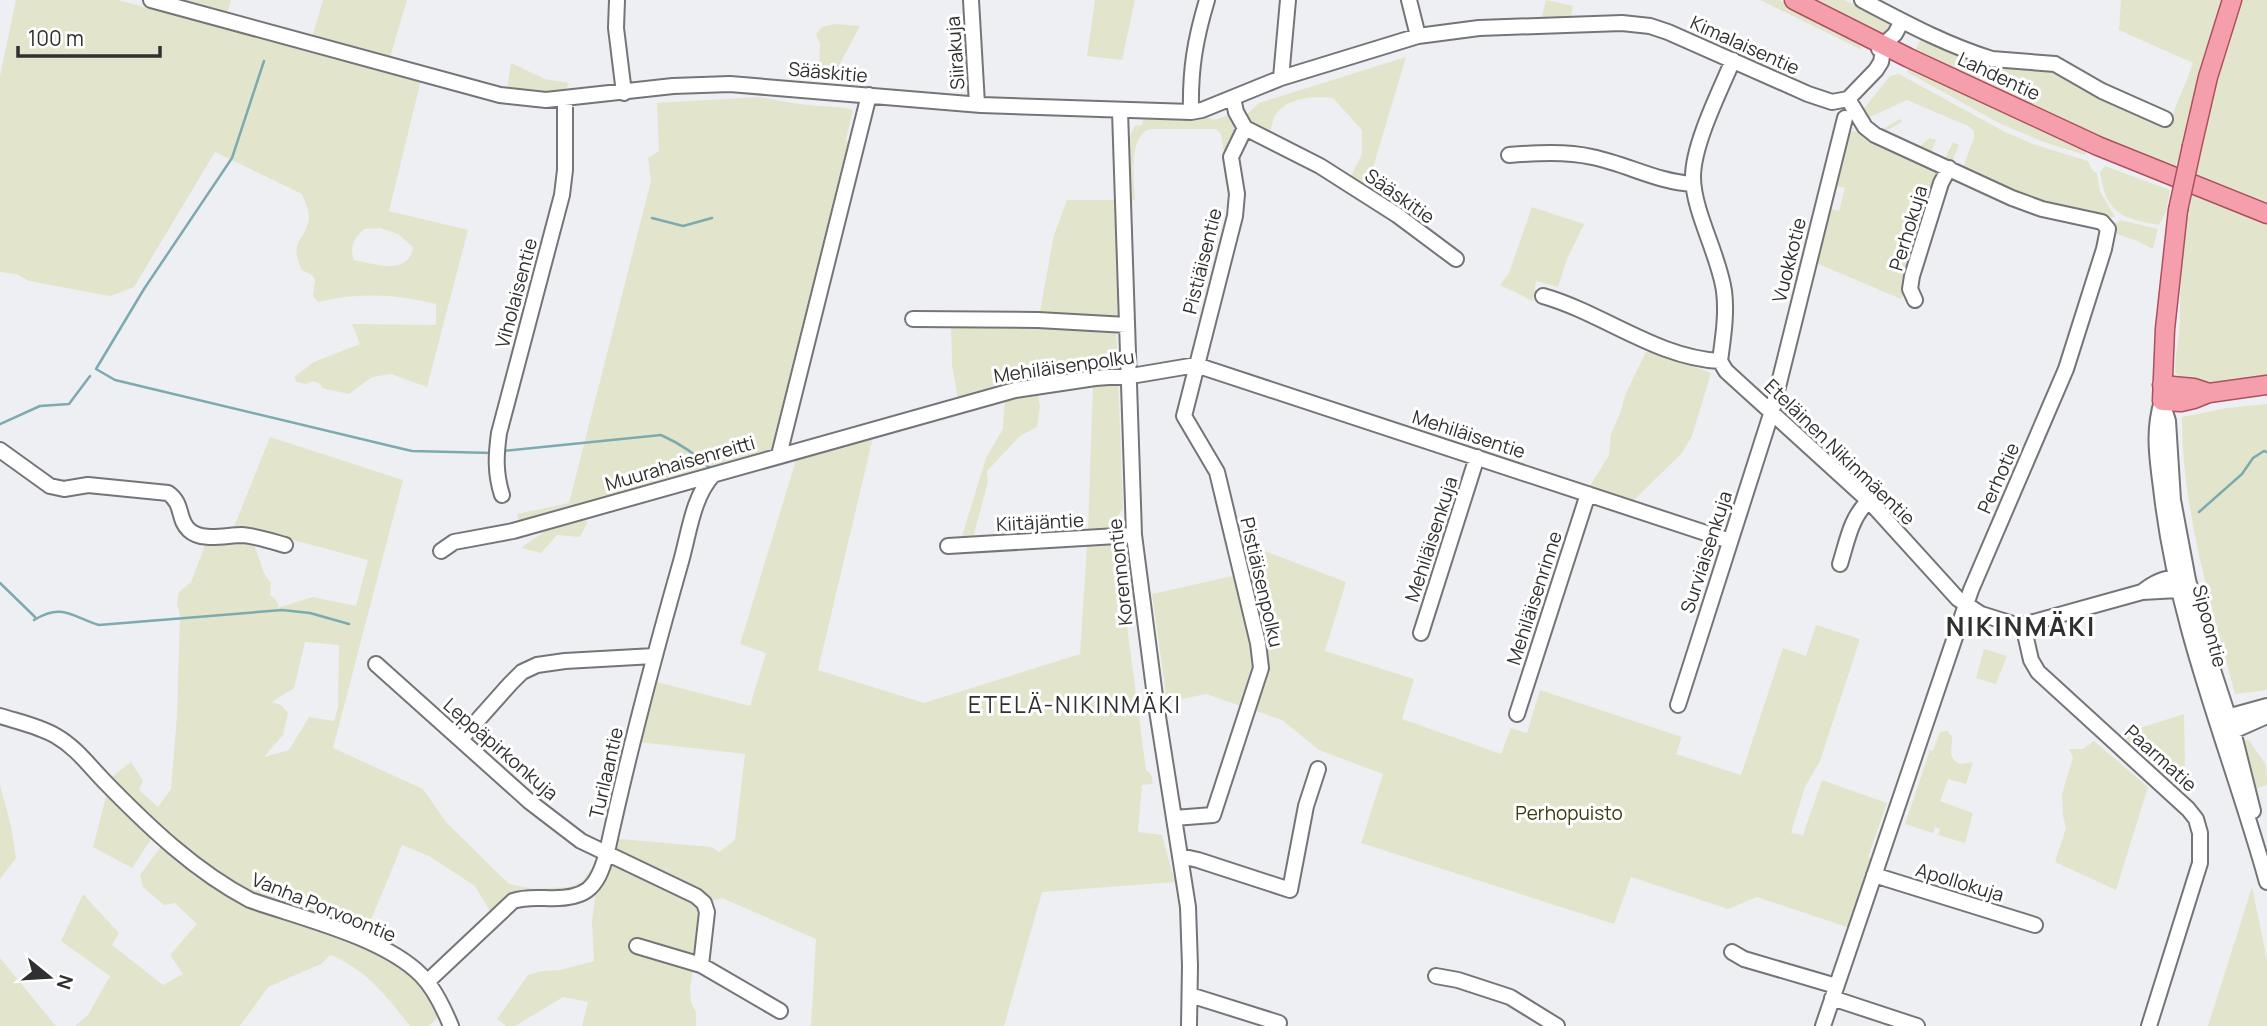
<svg xmlns="http://www.w3.org/2000/svg" width="2267" height="1026" font-family="Manrope,sans-serif">
  <style>
    .green { fill: #e2e5cb; fill-rule: evenodd }
    .lines { fill: none; stroke-linecap: round; stroke-linejoin: round }
    .stream { stroke: #7daaaf; stroke-width: 2.5 }
    .minor-casing { stroke: #747578; stroke-width: 18 }
    .major-casing { stroke: #ac4f5e; stroke-width: 21 }
    .minor { stroke: #fff; stroke-width: 14 }
    .major { stroke: #f59fad; stroke-width: 18 }
    .major-bridge-casing { stroke: #ac4f5e; stroke-width: 21; stroke-linecap: butt }
    .major-bridge { stroke: #f59fad; stroke-width: 18 }
    .labels { text-anchor: middle; dominant-baseline: central; stroke-width: 6; stroke-linejoin: round; paint-order: stroke }
    .street-label { font-size: 19px; fill: #303031; stroke: #fff }
    .park-label { font-size: 19px; fill: #393b10; stroke: #fff }
    .quarter-label { font-size: 23px; letter-spacing: 2px; fill: #303031; stroke: #fff }
    .district-label { font-size: 26px; font-weight: bold; letter-spacing: 2px; fill: #303031; stroke: #fff }
  </style>
  <rect width="100%" height="100%" fill="#eeeff3"/>
  <path class="green" d="M16,0h102l303,80 -32,131 79,19 -41,157 -36,-13 -19,3 -23,17 -27,-6 -2,-4 -7,-3 -8,3 -8,-2 -3,-5 20,-15 46,-18 -8,-20 84,1v-21c-38,-10 -80,-12 -118,-2l-5,-6 2,-16 -3,-5 -10,-5c-15,-32 5,-27 7,-54 0,-7 -5,-16 -7,-22l-87,-42 -81,135 -24,9 -81,-15 -13,-7 -16,-2v-196zM380,228l18,6 15,13c-4,29 -39,17 -59,13 -5,-13 0,-22 10,-31z
    M172,0h59l-4,14z
    M323,0h84l-18,61 -78,-21z
    M1095,0h40l-13,60 -35,-4z
    M1546,0l27,6 -3,13 -29,1z
    M1760,0h19l79,40 4,10z
    M1811,0h33l49,23 -2,10c-16,5 -64,-25 -80,-33z
    M2121,0h146v380c-26,3 -73,14 -92,-8 0,-18 5,-37 5,-55 0,-52 4,-97 14,-148l-18,-7v4c-90,-33 -176,-71 -261,-116l7,-13 64,28 68,3 46,27 70,31c5,-23 16,-41 23,-63l-74,-33z
    M834,24l26,2 -25,47 -9,2 -7,-8 1,-23 -4,-10 6,-7z
    M1406,57l-39,131 -17,-10 12,-24v-24l-29,-32c-19,-2 -44,-1 -57,16 -3,5 -5,14 -6,21l-18,-9 -6,-11 13,-12z
    M511,63l34,16 24,4 -5,10 -6,1 -51,-4z
    M1909,67l176,81 2,4 -2,3 -41,-13 -45,-19 -92,-51z
    M1899,74l106,58 28,12 55,17 4,9 5,3 3,18 15,26c-54,4 -105,-26 -153,-47l12,-32v-7l-6,-5 -61,-26 -37,17 -8,-6 28,-35z
    M759,97c20,4 41,8 61,9 12,1 22,0 33,4l-7,29 5,11 -75,302 -193,56 4,15 -7,14 -23,-2 -16,18 -20,-5 27,-19 -11,-6 -17,4 -3,-13 52,-11 82,-322 -3,-23 11,-7 -2,-48z
    M1229,115l12,20 -16,23 -4,-24 -5,-5h-66c-22,7 -16,51 -15,71l-5,1c-1,-23 -8,-56 5,-75l7,-1 2,-7 62,-1 8,3z
    M1900,119l2,3 -19,11 33,16 14,-11 6,2 -6,15 14,6 9,-19 6,3 -9,22 -75,-34z
    M1857,131l87,42 -32,103 -11,23 -92,-39 14,-53 16,4 6,-23 -16,-4 13,-52z
    M2105,166l65,24 -4,22 -7,13c-39,-7 -53,-12 -59,-53z
    M1067,200h50l4,117 -5,5 7,186 -16,25 -19,-3 5,-145 -56,2 3,20 -3,20 -17,9 -33,35 1,11 -15,56 -12,1 25,-81 17,-29 2,-36 -46,11 -7,-38 -1,-42 88,-7 15,-82z
    M1532,207l52,17 -17,35 -9,28 -22,-6 -3,20 -33,-16 9,-12z
    M2120,220l38,9 -5,20 -16,-8 -23,-8 -3,-7z
    M1651,351l60,22 -19,63 -10,17 -48,47 -16,-2 -28,-12 19,-31 2,-21 10,-23 4,-16 21,-43z
    M2267,404v286l-32,4c-24,-91 -53,-182 -53,-277l45,-9z
    M874,433l-56,237 106,33 156,-49 7,-110 29,-2 30,228 5,4 2,10 -11,1 -4,47 24,3 13,47 -133,10 -38,134h-193l5,-87 -94,-41 -22,7 2,11 -12,72 1,14 5,10v14h-114l6,-24 -25,-5 -48,29h-9l-9,-7 31,-44 14,-4 18,-1 34,-9 -2,-39 4,-32 -68,11 -34,17 -19,-32 -46,-30 -27,-11 -37,89c-37,-13 -77,-23 -112,-41 -56,-28 -99,-72 -144,-114l22,-17 12,19 -4,9 19,17 13,-18 6,-74 3,-100 -3,-11 2,-12 12,-10 14,-37 9,-13 20,-5 36,-90 133,43 -70,268 90,41 23,33 63,62 24,5 37,-2 12,-5 8,-12 11,3 9,-35 101,9 8,5 16,-12 10,-86 -106,-12 14,-61 97,25 16,-53 -26,-9 57,-187zM260,531l108,29 -12,46 -43,-9 -36,11 2,-2 -4,-7 -5,-4 1,-13c-10,-8 -10,-24 -17,-36zM305,642l34,3 -1,63 -4,13 -25,-4 -20,33 -25,7 19,-22 5,-22 -7,-8 -9,-3 22,-14z
    M1252,546l94,36 -21,69 89,28 -12,40 99,35 10,-26 16,5 13,-43 142,47 -6,17 65,21 42,-127 23,8 10,-31 44,14 -40,122 -15,26 -14,46 12,2 19,-55 65,23 -19,54 12,4 -30,67 -93,-31 -29,12 -97,-32 -17,47 -253,-81 22,-69 -64,-24 -37,-30 -76,-26 -39,8 -15,-108 85,-19z
    M1984,649l23,7 -11,28 -20,-6z
    M2184,714l1,52 -24,6 -40,-38z
    M1947,731l5,5c1,13 -6,21 8,28l13,-2 -7,22 -18,-5 -8,22 33,12 -8,30 -27,-8 2,-6 -5,-2 -2,6 -28,-9 25,-74 3,1 7,-19z
    M2248,739l18,26 1,20 -12,4 -13,-46z
    M2094,741l54,46 -32,103 -61,-28 11,-34 -3,-12 -1,-22 11,-37 -4,-8h14z
    M0,785l11,41 5,32 -16,21z
    M107,793l46,43 -21,32 -39,-21z
    M162,845l51,40 148,58 47,27 19,21 13,24 -11,11h-19c-22,-28 -45,-58 -80,-71l-9,9 -53,23 -28,39h-165l13,-11 22,-39 -49,-35 22,-47 36,39 -7,12 51,40 20,-11 -13,-19 27,-31 -22,-21 -11,2 -21,-18 -3,-12z
    M2252,887l15,73v66h-59z
    M0,958l56,68h-56z"/>
  <g class="lines">
    <path class="stream" d="M264,61l-32,97 -88,131 -48,80 19,11 284,68 13,3 80,2
      M652,218l31,8 29,-8
      M0,424l40,-18 29,-2 21,-28
      M502,451l159,-16c20,9 35,19 50,34
      M2199,512l43,-38 11,-16 11,-7 3,1
      M0,583l35,34
      M34,620c28,-17 37,-4 65,5l183,-15 28,3 39,11"/>
    <defs>
      <path id="minor" d="M151,0l349,95 46,5 127,-14 57,-2 251,21 210,7 11,-2 79,-32 137,-42 61,-8 143,-5 28,3 18,6 140,62 24,8 16,-3 28,-29 5,-8 3,-17
        M617,0l-1,28 8,65
        M971,0l6,104
        M1409,0l9,36
        M1862,0c42,22 84,45 130,59l63,5 47,27 63,28
        M1879,49l16,-15 7,-13
        M1281,78l7,-78
        M1233,98l3,14 9,16 75,38 77,49 59,44
        M1120,111l14,424 22,169 32,203 2,59 -1,60
        M1191,112c-1,-42 4,-72 16,-112
        M1509,155c26,-2 57,-4 83,2 35,7 65,25 101,27
        M1543,296c60,17 114,62 177,65
        M1915,300l-5,-11 2,-13 29,-93 8,-15
        M913,319l125,1 89,5
        M1720,361l6,10 143,130 89,98 23,15 32,10 10,1 119,-33 36,-2 10,-10
        M1720,361c3,-23 7,-47 4,-70 -5,-36 -31,-80 -31,-114 0,-33 27,-86 40,-117
        M2162,401c-10,32 -4,61 0,95 16,134 69,257 105,386
        M2162,402l6,19 5,79 15,80 24,87 21,64 20,80
        M0,450l50,36 14,3 24,-4 80,8c16,11 9,26 21,37 13,12 37,5 53,5 14,1 29,6 43,10
        M779,455l90,-360
        M502,495c-7,-22 -6,-40 -3,-62l63,-238 3,-25v-72
        M948,546l186,-11
        M441,551l13,-9 59,-11 502,-141 80,-12 42,-3 59,-10 534,176
        M1840,564c7,-22 11,-48 29,-63
        M2142,592c11,-9 25,-17 40,-13
        M2023,625l8,35 7,12 150,137 8,10 4,14v30l-51,163
        M1421,633l56,-176
        M376,664l154,138 51,39 115,55 8,7 3,9 -6,53
        M1678,705l94,-294 73,-293
        M1517,714l71,-220
        M0,716c19,6 39,10 56,20 21,12 34,31 51,48 43,44 88,87 143,116 51,18 133,37 171,75 13,13 23,34 30,51
        M2223,722l4,-5 40,-11
        M2226,730l7,1 34,-15
        M461,739l49,-55 12,-12 15,-7 28,-4 89,-5
        M1174,818l39,-3 48,-147 -3,-25 -41,-171 -33,-56 51,-200 2,-22 -6,-37 14,-29
        M1180,856l18,4 92,30 16,-84 12,-37
        M1874,875l161,50
        M637,946l64,19 79,46
        M1732,952l12,7 92,27
        M1436,976l22,4 52,17 47,29
        M427,982l86,-81c11,-4 21,-3 32,-3 40,2 52,-8 62,-46 21,-97 46,-192 73,-287 9,-30 12,-67 33,-90
        M1190,995l89,28
        M1832,998l85,28
        M1823,1026l148,-436 95,-221 38,-120 4,-20 -6,-7 -60,-13 -30,-11 -137,-63 -10,-8 -17,-28"/>
      <path id="major" d="M1794,0l115,58 189,88 169,68
        M2192,146l16,-69 24,-77
        M2178,210l-13,119 -3,72 19,1 13,-3 15,-6 58,-8
        M2162,385l32,3 15,5"/>
    </defs>
    <use href="#minor" class="minor-casing"/>
    <use href="#major" class="major-casing"/>
    <use href="#minor" class="minor"/>
    <use href="#major" class="major"/>
    <defs>
      <path id="major-bridge" d="M2178,210l14,-64"/>
    </defs>
    <use href="#major-bridge" class="major-bridge-casing"/>
    <use href="#major-bridge" class="major-bridge"/>
  </g>
  <g class="labels">
    <g class="street-label">
      <text transform="translate(1745 45) rotate(24)">Kimalaisentie</text>
      <text transform="translate(955 53) rotate(-94)">Siirakuja</text>
      <text transform="translate(828 72) rotate(5)">Sääskitie</text>
      <text transform="translate(1999 76) rotate(25)">Lahdentie</text>
      <text transform="translate(1400 196) rotate(35)">Sääskitie</text>
      <text transform="translate(1908 228) rotate(-73)">Perhokuja</text>
      <text transform="translate(1789 260) rotate(-76)">Vuokkotie</text>
      <text transform="translate(1202 261) rotate(-76)">Pistiäisentie</text>
      <text transform="translate(516 293) rotate(-75)">Viholaisentie</text>
      <text transform="translate(1064 366) rotate(-8)">Mehiläisenpolku</text>
      <text transform="translate(1469 434) rotate(18)">Mehiläisentie</text>
      <text transform="translate(1840 452) rotate(44)">Eteläinen Nikinmäentie</text>
      <text transform="translate(680 463) rotate(-16)">Muurahaisenreitti</text>
      <text transform="translate(1998 478) rotate(-66)">Perhotie</text>
      <text transform="translate(1040 522) rotate(-3)">Kiitäjäntie</text>
      <text transform="translate(1431 539) rotate(-72)">Mehiläisenkuja</text>
      <text transform="translate(1706 552) rotate(-72)">Surviaisenkuja</text>
      <text transform="translate(1120 572) rotate(-96)">Korennontie</text>
      <text transform="translate(1262 582) rotate(77)">Pistiäisenpolku</text>
      <text transform="translate(1534 598) rotate(-72)">Mehiläisenrinne</text>
      <text transform="translate(2210 626) rotate(75)">Sipoontie</text>
      <text transform="translate(501 749) rotate(41)">Leppäpirkonkuja</text>
      <text transform="translate(2161 758) rotate(42)">Paarmatie</text>
      <text transform="translate(606 773) rotate(-77)">Turilaantie</text>
      <text transform="translate(1960 882) rotate(17)">Apollokuja</text>
      <text transform="translate(324 907) rotate(22)">Vanha Porvoontie</text>
    </g>
    <g class="park-label">
      <text x="1569" y="813">Perhopuisto</text>
    </g>
    <g class="quarter-label">
      <text x="1075" y="704">ETELÄ-NIKINMÄKI</text>
    </g>
    <g class="district-label">
      <text x="2021" y="626">NIKINMÄKI</text>
    </g>
  </g>
  <g transform="translate(49 977) rotate(108)" stroke="#ffffff" stroke-width="5" paint-order="stroke">
  <path d="M0-5L12 26L0 18L-12 26Z" fill="#303031"/>
  <text y="-10" font-size="19" font-weight="bold" text-anchor="middle" fill="#303031">N</text>
  </g>
  <path d="M18 46v10h142v-10" fill="none" stroke="#303031" stroke-width="3.5"/>
  <text x="28" y="46" font-size="21" fill="#303031" stroke="#ffffff" stroke-width="5" paint-order="stroke">100 m</text>
</svg>
